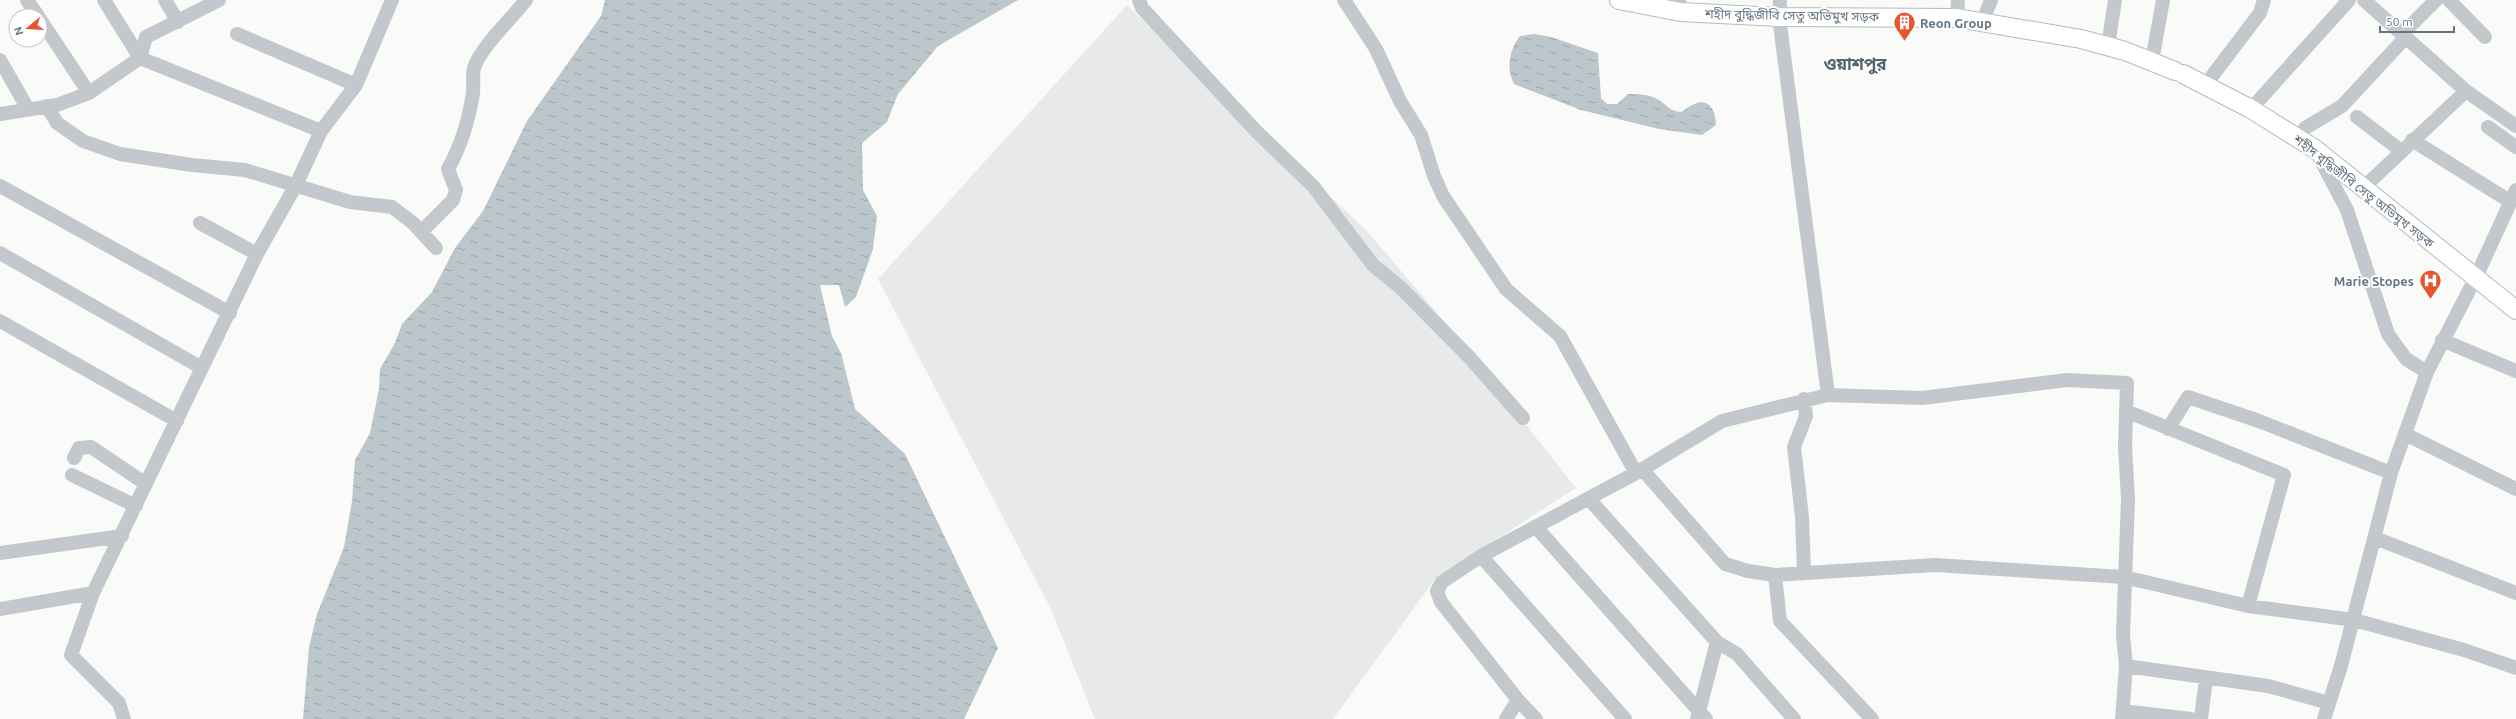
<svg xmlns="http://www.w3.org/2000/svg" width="2516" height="719" font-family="Ubuntu,'Noto Sans Bengali',sans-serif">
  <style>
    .built { fill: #e8e9e9 }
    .water { fill: url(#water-ripples) }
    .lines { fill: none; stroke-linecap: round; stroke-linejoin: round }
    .major-casing { stroke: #b5babe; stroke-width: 20 }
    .minor { stroke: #c3c8cc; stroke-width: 14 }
    .major { stroke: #fff; stroke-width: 18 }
    .labels { text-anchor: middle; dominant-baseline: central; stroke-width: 4; stroke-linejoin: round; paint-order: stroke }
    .street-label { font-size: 13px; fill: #657683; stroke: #fff }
    .poi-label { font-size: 13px; font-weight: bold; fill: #657683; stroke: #fff; text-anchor: start }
    .district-label { font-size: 17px; font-weight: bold; fill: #57646e; stroke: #fff }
  </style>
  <defs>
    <pattern id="water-ripples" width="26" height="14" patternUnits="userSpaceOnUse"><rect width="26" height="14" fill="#bbc7cb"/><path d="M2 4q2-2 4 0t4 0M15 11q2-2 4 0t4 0" fill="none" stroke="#9ca6aa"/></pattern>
  </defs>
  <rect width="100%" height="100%" fill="#fafaf8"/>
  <path class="built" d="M1127,5l240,226 76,89 133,168 -141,91 -102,140h-238l-44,-110 -173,-330z"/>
  <path class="water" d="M605,0h413l-80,46 -40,48 -11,28 -25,21 1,47 14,26 -4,33 -17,48 -11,10 -6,-22h-19l12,51 9,17 14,56 50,45 93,194 -34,71h-661l6,-72 8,-33 27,-67 8,-46 3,-41 15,-27 9,-44 1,-20 15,-26 7,-19 30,-32 23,-44 28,-37 44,-90 74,-105z
    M1534,34l17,3 47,16 3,45 6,6h10l11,-10c11,0 19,0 29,5 11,6 11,12 25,13 18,-16 33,-13 34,13l-14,10 -43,-6 -78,-19 -67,-26c-8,-15 -5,-34 6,-48z"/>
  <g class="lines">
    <defs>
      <path id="major" d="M1619,0l61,12 99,5 178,1 124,21 44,12 50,20
        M2183,74l68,35 64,40 201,161"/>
    </defs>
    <use href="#major" class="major-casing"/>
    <path class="minor" d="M27,0l11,16
      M104,0l36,58 181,73
      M165,0l13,22
      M1139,0l3,8 114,123 57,55 60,79 28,23 69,70 53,60
      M1344,0l32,49 24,52 21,34 13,41 9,20 63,93 54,47 76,137
      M1679,0l1,12
      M2364,0l38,34 34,-34
      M2449,0l36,37
      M1957,18l1,-18
      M1984,18l7,-18
      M40,19l49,74
      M237,34l119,51
      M2402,34l64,57
      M2108,46l7,-46
      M0,60l28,49
      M2152,61l11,-61
      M2206,84l54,-71 4,-13
      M47,106l10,17 26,18 37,13 72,11 53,5 105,32 42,5 21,16 23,25
      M2251,109l98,-109
      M0,114l57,-9 32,-12 51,-35 6,-21 73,-37
      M2357,117l43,33
      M2488,127l28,20
      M2305,128l37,-22 64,-69
      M2412,140l99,62
      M2317,153l30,57 41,124 18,25 21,13
      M0,186l230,127
      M2363,188l103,-97 50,35
      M200,223l57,31
      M421,232l32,-32 3,-10 -8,-21c13,-23 21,-50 25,-76 1,-8 -1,-17 1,-25 6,-20 38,-50 52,-68
      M0,253l202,115
      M0,321l177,100
      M2442,340l74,31
      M1828,395l94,3 145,-18 60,3 -2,64 3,52 -5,136 3,31 -4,53
      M2126,411l158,64 -36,131
      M2168,429l20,-32 71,24 132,52
      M2405,434l111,55
      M74,458l5,-10 12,-1 55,37
      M1642,469l83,95 23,7 27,4 160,-10 189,12 124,29 106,14 110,30 52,18
      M72,475l64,31
      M1589,499l128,143 20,12 57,65
      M1536,527l170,192
      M2375,538l141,55
      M0,553l122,-17
      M1481,556l144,163
      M1804,572l-2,-55 -8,-70 12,-31 -2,-17
      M1775,575l5,46 92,98
      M0,609l93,-16
      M2126,666l142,20 61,17
      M1518,700l18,19
      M2123,711l68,8
      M124,719l-5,-16 -48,-48 22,-62 164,-339 39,-69 25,-54 35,-46 36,-85
      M1506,719l12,-19 -77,-98 -4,-11 5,-9 39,-26 155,-83 86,-52 106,-26 -49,-378 1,-17
      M1697,719l20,-77
      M2201,719l5,-41
      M2324,719l17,-53 50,-193 36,-101 49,-95 40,-87"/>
    <use href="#major" class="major"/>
  </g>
  <defs>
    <symbol id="building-pin" viewBox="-11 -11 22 30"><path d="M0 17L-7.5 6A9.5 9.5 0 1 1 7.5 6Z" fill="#e4572e" stroke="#fff"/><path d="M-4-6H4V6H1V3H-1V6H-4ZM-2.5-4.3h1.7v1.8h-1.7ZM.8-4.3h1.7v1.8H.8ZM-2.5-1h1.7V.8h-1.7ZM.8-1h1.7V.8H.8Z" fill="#fff"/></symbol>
    <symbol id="hospital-pin" viewBox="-11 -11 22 30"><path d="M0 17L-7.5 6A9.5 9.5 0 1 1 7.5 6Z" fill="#e4572e" stroke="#fff"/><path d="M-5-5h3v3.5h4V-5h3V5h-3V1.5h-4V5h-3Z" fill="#fff"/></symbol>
  </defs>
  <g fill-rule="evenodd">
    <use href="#building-pin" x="1892" y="10" width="25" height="34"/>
    <use href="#hospital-pin" x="2418" y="268" width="25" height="34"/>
  </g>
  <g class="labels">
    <g class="street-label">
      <text transform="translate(1792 15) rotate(1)">শহীদ বুদ্ধিজীবি সেতু অভিমুখ সড়ক</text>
      <text transform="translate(2364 191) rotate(38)">শহীদ বুদ্ধিজীবি সেতু অভিমুখ সড়ক</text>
    </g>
    <g class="poi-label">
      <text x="1920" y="23">Reon Group</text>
      <text x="2414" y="281" text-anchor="end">Marie Stopes</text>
    </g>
    <g class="district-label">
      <text x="1855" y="63">ওয়াশপুর</text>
    </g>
  </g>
  <g transform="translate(28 28) rotate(252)"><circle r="19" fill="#ffffff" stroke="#c1c8cd"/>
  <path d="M0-3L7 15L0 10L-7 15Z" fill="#e4572e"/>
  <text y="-6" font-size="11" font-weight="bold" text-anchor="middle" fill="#657683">N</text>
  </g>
  <path d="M2380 26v6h74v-6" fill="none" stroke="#657683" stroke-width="2"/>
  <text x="2386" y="26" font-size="12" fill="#657683" stroke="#ffffff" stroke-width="3" paint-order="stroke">50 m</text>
</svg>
